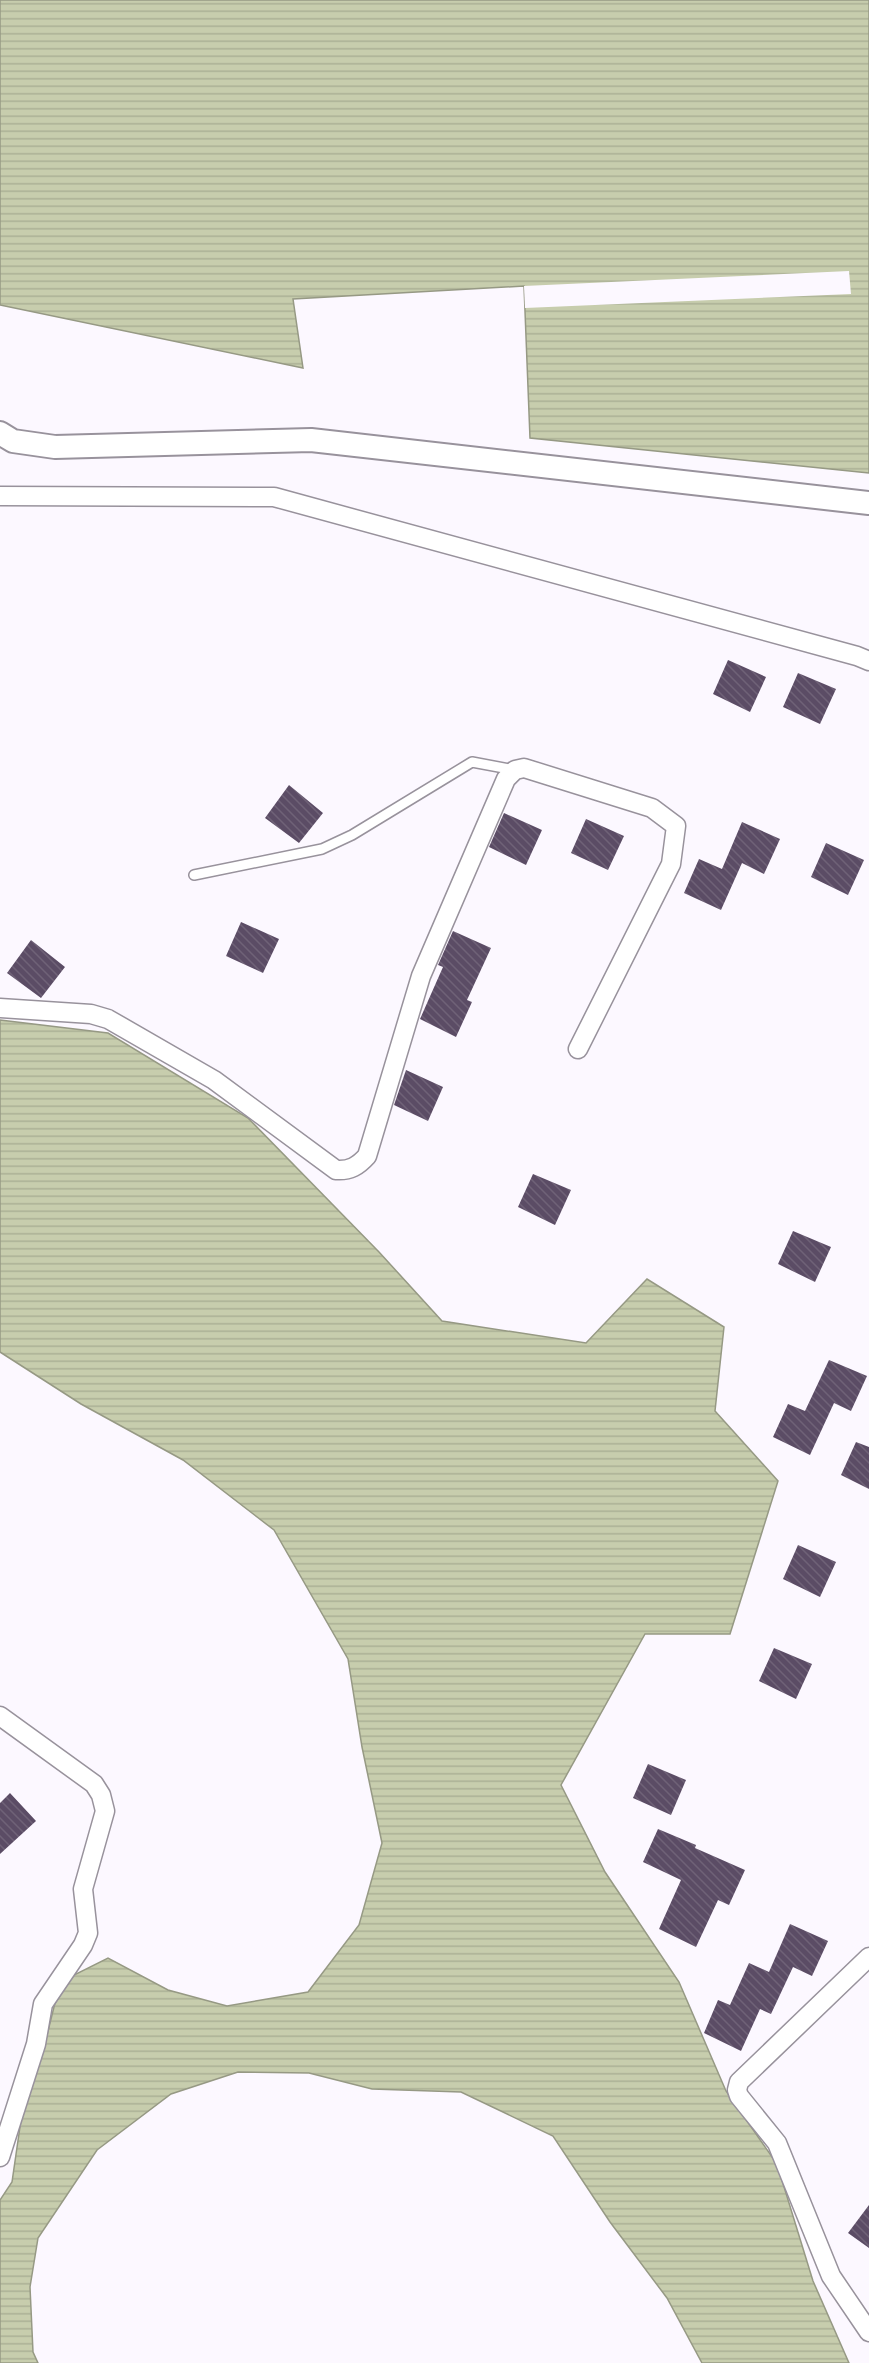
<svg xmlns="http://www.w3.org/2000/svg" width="869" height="2363" font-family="'Sofia Sans Condensed',sans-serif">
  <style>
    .water { fill: url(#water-rules); stroke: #969984; stroke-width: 1.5 }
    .pier { fill: #fcf8ff }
    .building { fill: url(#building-back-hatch) }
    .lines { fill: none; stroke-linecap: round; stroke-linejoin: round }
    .service-casing { stroke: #98929c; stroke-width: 12 }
    .minor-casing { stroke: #98929c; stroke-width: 21 }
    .tertiary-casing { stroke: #98929c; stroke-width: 26 }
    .service { stroke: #fff; stroke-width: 9 }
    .minor { stroke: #fff; stroke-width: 18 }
    .tertiary { stroke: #fff; stroke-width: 22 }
  </style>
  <defs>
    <pattern id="water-rules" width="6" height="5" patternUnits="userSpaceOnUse" patternTransform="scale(1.5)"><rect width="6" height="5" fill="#c7cdad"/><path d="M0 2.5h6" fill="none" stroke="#abb095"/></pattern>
    <pattern id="building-back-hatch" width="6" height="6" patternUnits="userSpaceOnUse" patternTransform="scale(1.5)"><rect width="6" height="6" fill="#5b4c65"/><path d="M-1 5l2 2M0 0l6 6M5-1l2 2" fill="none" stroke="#6f6277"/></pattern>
  </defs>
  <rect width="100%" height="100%" fill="#fcf8ff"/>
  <path class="water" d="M0,0h869v473l-339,-35 -6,-152 -231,13 10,69 -303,-63z
    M0,1020l108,13 140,85 131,134 63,69 144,22 61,-64 77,48 -9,84 63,70 -48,153h-85l-84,151 44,87 74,110 47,109 51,73 36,117 36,82h-147l-35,-65 -57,-76 -57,-86 -92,-44 -89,-3 -63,-16 -71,-1 -67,22 -74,56 -59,88 -8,49 3,65 5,11h-38v-163l12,-18 10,-69 21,-62 12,-48 17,-27 36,-18 60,32 59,16 81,-14 51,-67 23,-82 -20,-96 -14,-88 -74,-129 -91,-70 -102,-56 -81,-52z"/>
  <path class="pier" d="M849,271l2,23 -326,14 -1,-22z"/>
  <path class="building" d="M728,660l38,17 -16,35 -37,-18z
    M798,673l38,16 -16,35 -37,-17z
    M289,785l34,28 -24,30 -34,-25z
    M504,813l38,17 -16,35 -37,-18z
    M586,819l38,17 -16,34 -37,-17z
    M742,822l38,17 -16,35 -22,-11 -21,47 -37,-17 15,-34 23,10z
    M826,843l38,17 -16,35 -37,-18z
    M241,922l38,17 -16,34 -37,-17z
    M453,931l38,17 -24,52 5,2 -16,35 -36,-18 23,-52 -5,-2z
    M31,940l34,27 -24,31 -34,-25z
    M406,1070l37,17 -15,34 -34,-16z
    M533,1174l38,16 -16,35 -37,-18z
    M793,1231l38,16 -16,35 -37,-18z
    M829,1360l38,16 -16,35 -17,-8 -24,52 -37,-18 15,-33 17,7z
    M856,1442l13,5v42l-28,-14z
    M798,1545l38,17 -16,35 -37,-18z
    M774,1648l38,16 -16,35 -37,-18z
    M648,1764l38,16 -15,35 -38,-17z
    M10,1793l26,28 -36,33v-51z
    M658,1829l38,16 -1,3 50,22 -16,35 -11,-5 -22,47 -37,-18 22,-49 -38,-18z
    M790,1924l38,17 -16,35 -19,-9 -22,47 -11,-5 -19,42 -37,-18 14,-33 12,5 19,-42 20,9z
    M869,2205v43l-21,-15z"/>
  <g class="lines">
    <defs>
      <path id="service" d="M194,875l128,-26 30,-14 120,-73 43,8"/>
      <path id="minor" d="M0,496l274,1 583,159 12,5
        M0,1008l91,6 17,5 106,61 122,90c14,1 22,-4 31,-14l54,-180 85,-197 9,-9 9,-2 128,40 24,18 -5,38 -93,185
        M0,1716l94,68 7,11 4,16 -22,78 5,44 -5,12 -40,59 -7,40 -36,113
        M869,1957l-130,125 -2,8 2,6 38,47 54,133 38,56"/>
      <path id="tertiary" d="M0,433l13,8 42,6 256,-7 558,63"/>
    </defs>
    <use href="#service" class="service-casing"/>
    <use href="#minor" class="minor-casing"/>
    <use href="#tertiary" class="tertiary-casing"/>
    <use href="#service" class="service"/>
    <use href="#minor" class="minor"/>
    <use href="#tertiary" class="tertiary"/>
  </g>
</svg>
